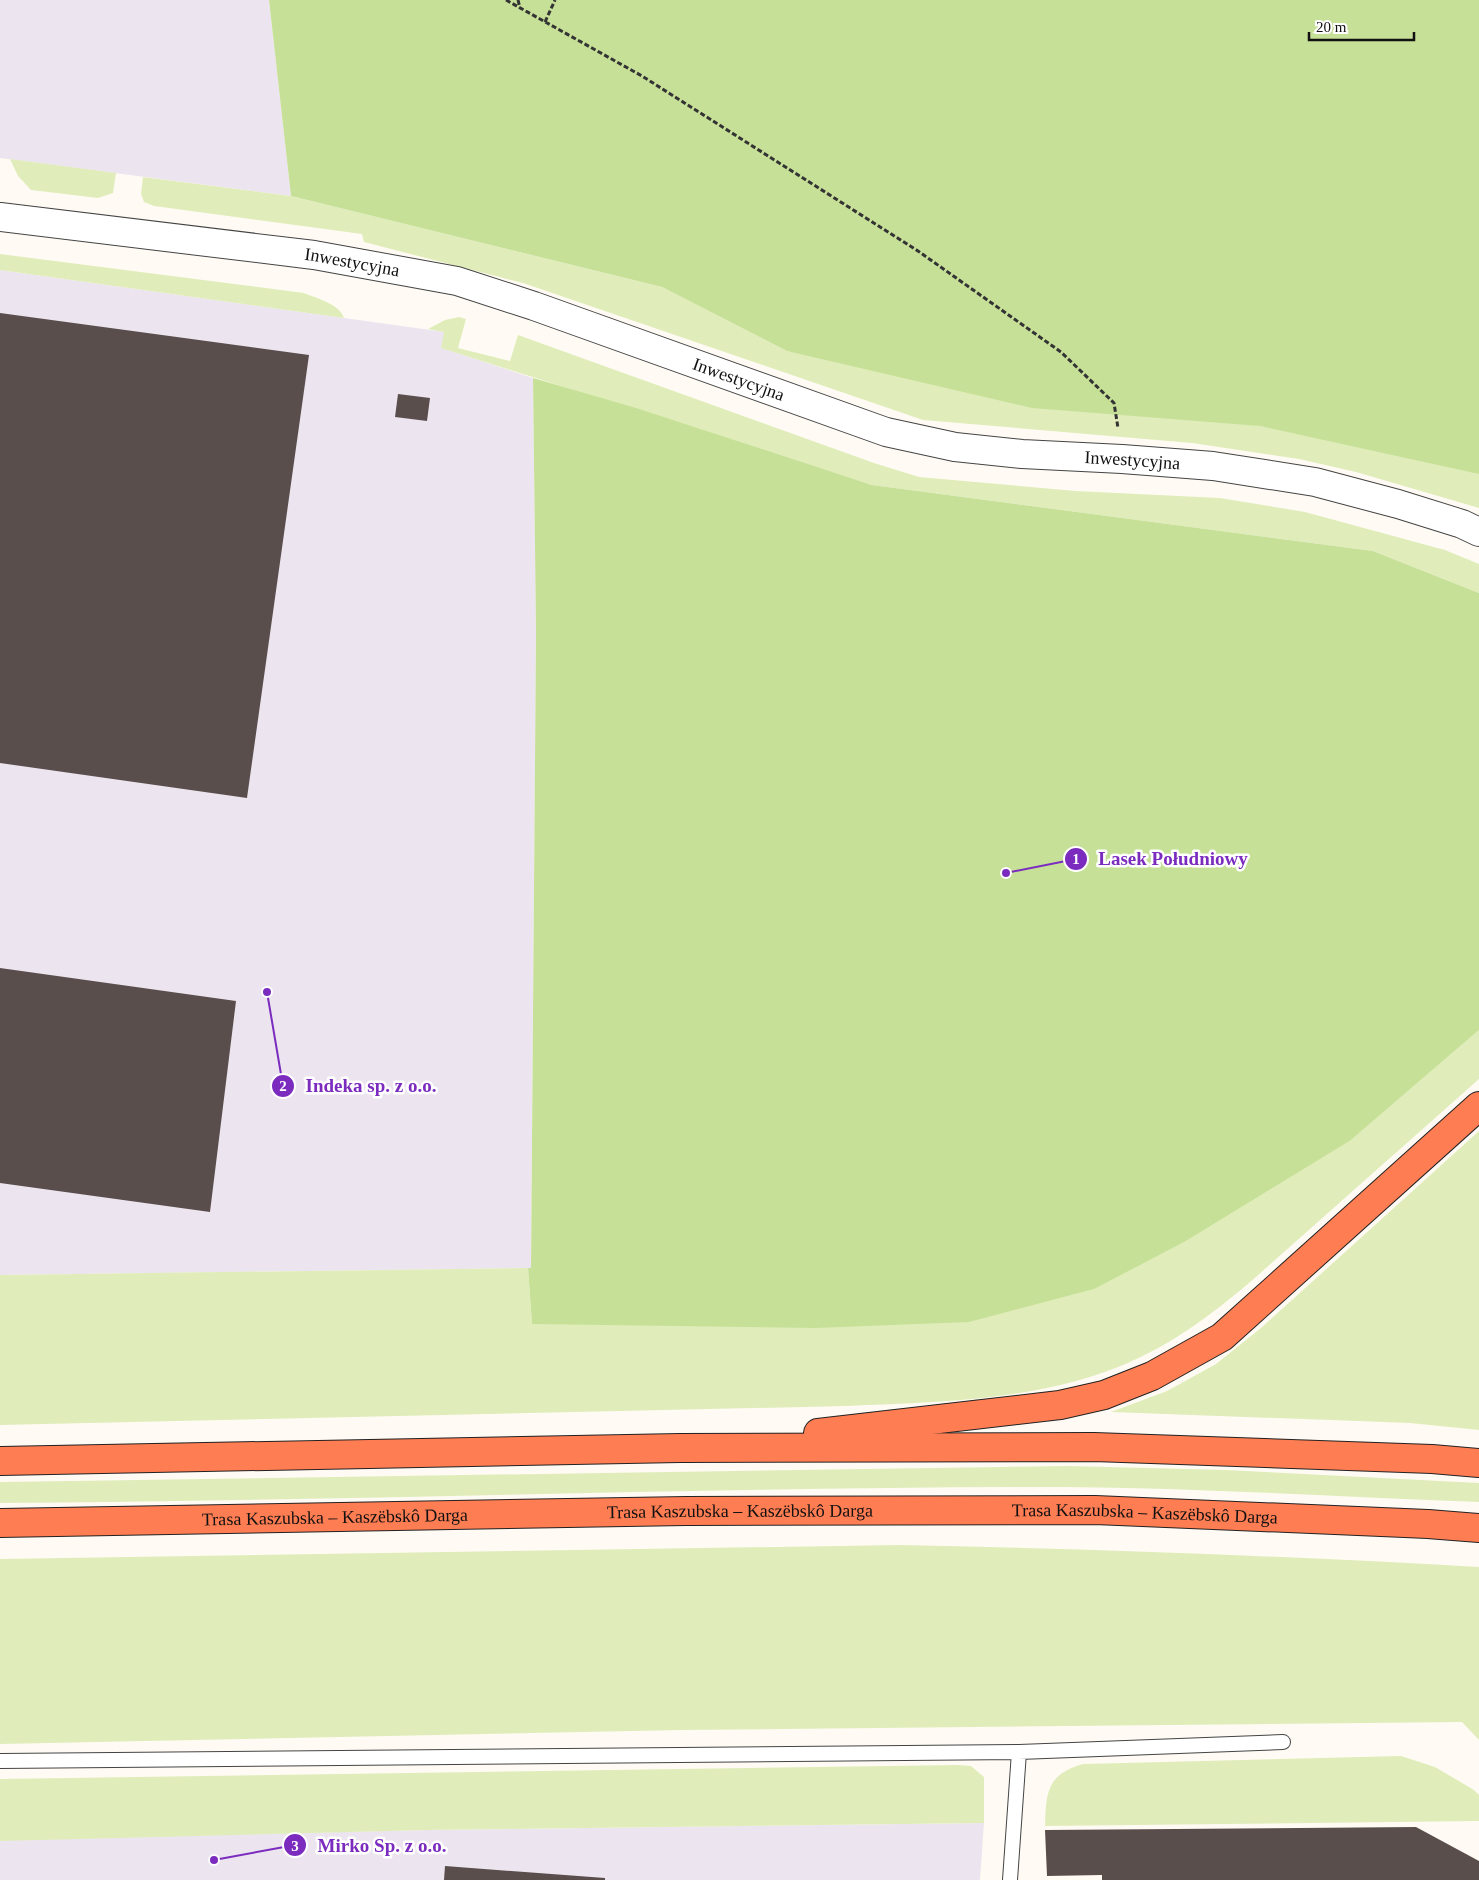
<svg xmlns="http://www.w3.org/2000/svg" width="1479" height="1880" font-family="Georgia,serif">
  <style>
    .industrial { fill: #ece5ef }
    .green { fill: #e0edba }
    .forest { fill: #c7e098 }
    .building { fill: #5a4e4c }
    .lines { fill: none; stroke-linecap: round; stroke-linejoin: round }
    .service-casing { stroke: #444; stroke-width: 16 }
    .minor-casing { stroke: #444; stroke-width: 30 }
    .motorway-casing { stroke: #222; stroke-width: 30 }
    .path { stroke: #333; stroke-width: 3; stroke-dasharray: 5 2.5; stroke-linecap: butt }
    .service { stroke: #fff; stroke-width: 14 }
    .minor { stroke: #fff; stroke-width: 28 }
    .motorway { stroke: #fe7d53; stroke-width: 28 }
    .labels { text-anchor: middle; dominant-baseline: central; stroke-width: 5; stroke-linejoin: round; paint-order: stroke }
    .street-label { font-size: 18px; fill: #111; stroke: #fff }
    .leader { fill: none; stroke: #7b2cbf; stroke-width: 2 }
    .callout-dot { fill: #7b2cbf; stroke: #fff; stroke-width: 2 }
    .mark-label { font-size: 15px; text-anchor: middle; font-weight: bold; fill: #fff }
    .callout-label { font-size: 19px; text-anchor: middle; font-weight: bold; fill: #7b2cbf; stroke: #fff; stroke-width: 5; stroke-linejoin: round; paint-order: stroke }
  </style>
  <rect width="100%" height="100%" fill="#fffbf4"/>
  <path class="industrial" d="M0,0h269l22,196 -291,-38z
    M0,270l445,62 -3,16 91,30 3,254 -5,636 -531,7z
    M984,1823l-4,57h-980v-40l429,-10z"/>
  <path class="green" d="M10,159l106,14 -3,20 -15,5 -67,-8 -13,-14z
    M143,177l148,19 371,91 125,64 473,75 213,45 6,3v34l-123,-36 -57,-13 -107,-16 -269,-23 -400,-137 -159,-41 -2,-8 -208,-28 -10,-4 -3,-8z
    M0,254l304,39c12,5 36,11 40,25l-344,-48z
    M459,317l7,2 -8,29 52,13 8,-26 356,128 45,14 157,14 144,7 85,14 140,38 34,14v29l-106,-42 -501,-66 -431,-137 3,-16 -16,-3 17,-9z
    M1479,1030v49c-56,50 -113,100 -169,150 -60,53 -116,108 -192,138 -86,34 -180,35 -271,39l-847,19v-150l528,-7 4,56 819,-184z
    M1479,1131v299l-69,-7 -299,-11 56,-21 49,-27 45,-36z
    M1068,1466l158,4 253,13v19c-138,-5 -278,-14 -416,-15 -355,0 -709,14 -1063,16v-21z
    M899,1545c193,4 387,11 580,22v173l-17,-18 -779,8 -683,14v-185z
    M1401,1756l34,11 39,23 5,5v26l-434,5c1,-34 2,-52 38,-62z
    M958,1765l13,1 13,11v46l-555,7 -429,11v-62z"/>
  <path class="forest" d="M269,0h1210v474l-219,-48 -228,-18 -245,-57 -125,-64 -371,-91z
    M533,378l103,30 236,77 501,66 106,42v437l-128,110 -167,102 -90,47 -125,33 -153,6 -284,-4 -4,-56h3l5,-636z"/>
  <path class="building" d="M0,313l309,42 -62,443 -247,-35z
    M398,394l32,4 -3,23 -32,-4z
    M0,968l236,33 -26,211 -210,-29z
    M1416,1827l63,34v19h-377v-5l-55,1 -2,-46z
    M445,1866l160,12v2h-161z"/>
  <g class="lines">
    <defs>
      <path id="service" d="M1019,1752l264,-10
        M0,1761l1019,-9 -9,128"/>
      <g id="minor">
        <path id="s1" d="M0,217l314,38 143,26 77,25 352,126 69,15 67,7 100,5 91,7 102,16 83,22 64,20 17,8"/>
      </g>
      <g id="motorway">
        <path d="M818,1433l242,-28 44,-10 48,-19 70,-39 257,-231"/>
        <path d="M0,1461l680,-13 414,-1 338,12 47,4"/>
        <path id="s2" d="M0,1523l686,-12 409,-1 333,14 51,4"/>
      </g>
    </defs>
    <use href="#service" class="service-casing"/>
    <use href="#minor" class="minor-casing"/>
    <use href="#motorway" class="motorway-casing"/>
    <path class="path" d="M506,0l136,76 276,175 143,101 53,51 4,25
      M518,0l2,8
      M545,22l10,-22"/>
    <use href="#service" class="service"/>
    <use href="#minor" class="minor"/>
    <use href="#motorway" class="motorway"/>
  </g>
  <g class="labels">
    <g class="street-label">
      <text stroke="none"><textPath href="#s1" startOffset="355">Inwestycyjna</textPath></text>
      <text stroke="none"><textPath href="#s1" startOffset="760">Inwestycyjna</textPath></text>
      <text stroke="none"><textPath href="#s1" startOffset="1165">Inwestycyjna</textPath></text>
      <text stroke="none"><textPath href="#s2" startOffset="740">Trasa Kaszubska – Kaszëbskô Darga</textPath></text>
      <text stroke="none"><textPath href="#s2" startOffset="1145">Trasa Kaszubska – Kaszëbskô Darga</textPath></text>
      <text stroke="none"><textPath href="#s2" startOffset="335">Trasa Kaszubska – Kaszëbskô Darga</textPath></text>
    </g>
  </g>
  <path class="leader" d="M1006 873L1076 859M267 992L283 1086M214 1860L295 1845"/>
  <g class="callout-dot">
    <circle cx="1006" cy="873" r="5"/>
    <circle cx="267" cy="992" r="5"/>
    <circle cx="214" cy="1860" r="5"/>
    <circle cx="1076" cy="859" r="12"/>
    <circle cx="283" cy="1086" r="12"/>
    <circle cx="295" cy="1845" r="12"/>
  </g>
  <g class="mark-label">
    <text x="1076" y="864">1</text>
    <text x="283" y="1091">2</text>
    <text x="295" y="1851">3</text>
  </g>
  <g class="callout-label">
    <text x="1173" y="865">Lasek Południowy</text>
    <text x="371" y="1092">Indeka sp. z o.o.</text>
    <text x="382" y="1852">Mirko Sp. z o.o.</text>
  </g>
  <path d="M1309 32v8h105v-8" fill="none" stroke="#111111" stroke-width="2.5"/>
  <text x="1316" y="32" font-size="15" fill="#111111" stroke="#ffffff" stroke-width="4" paint-order="stroke">20 m</text>
</svg>
